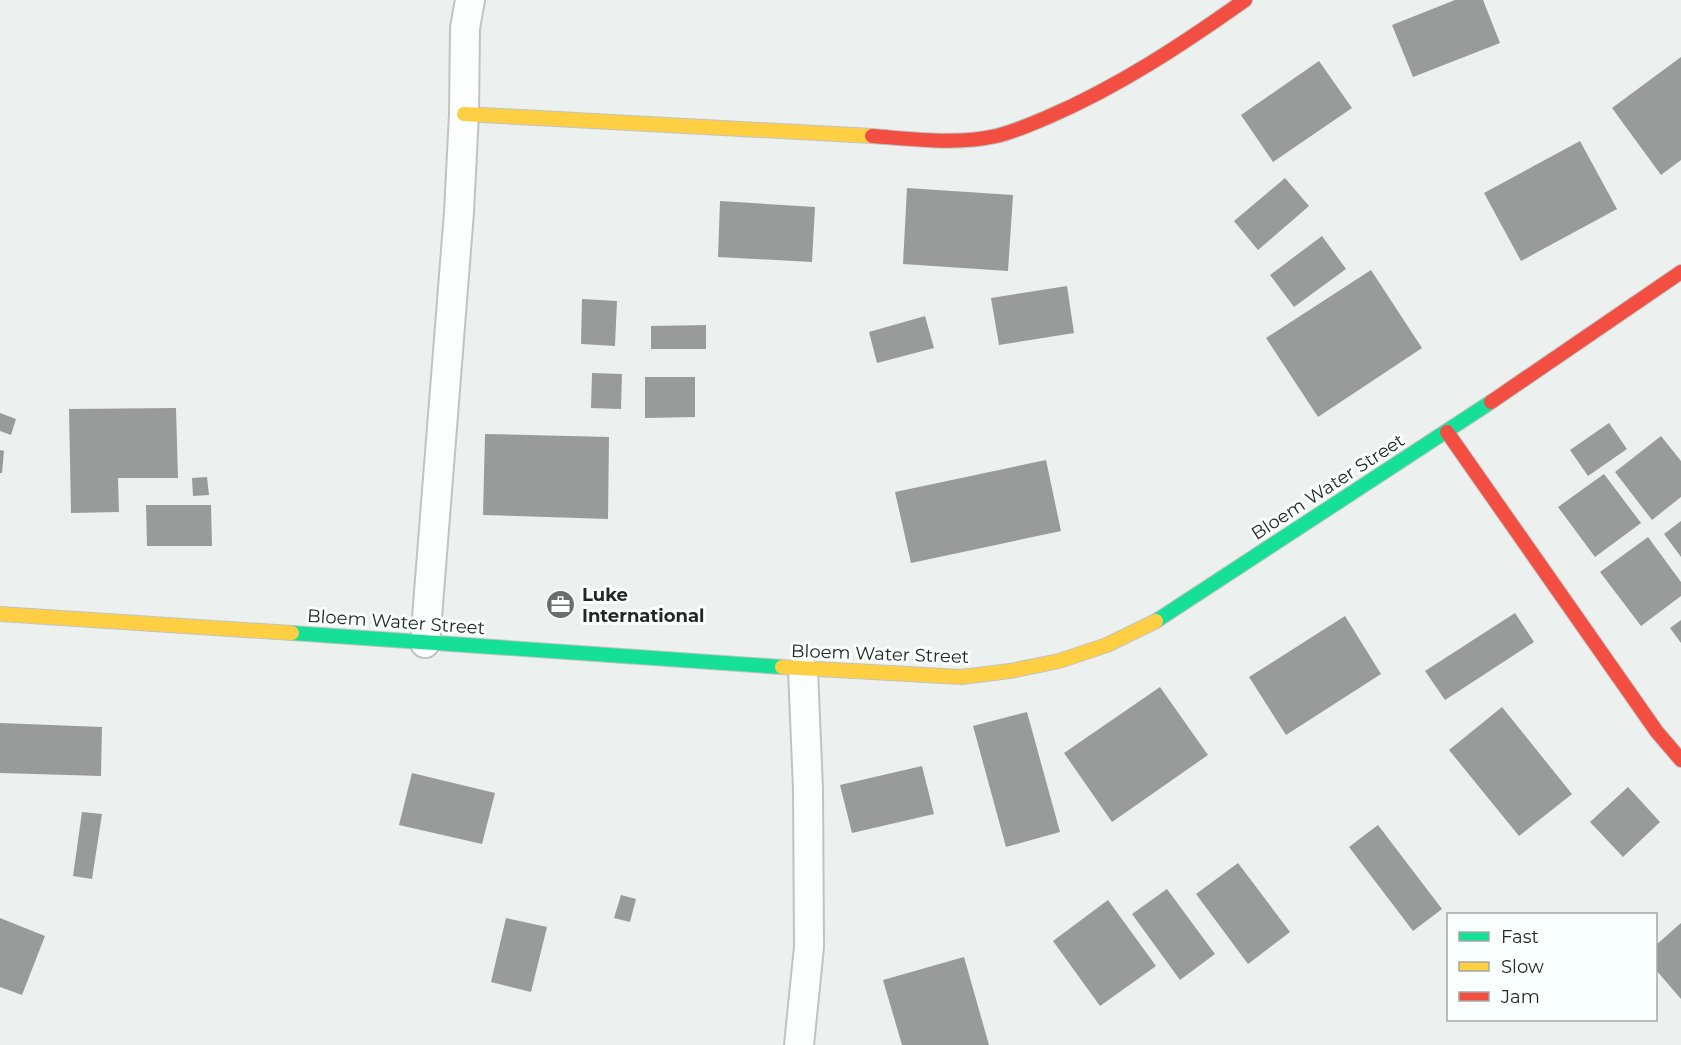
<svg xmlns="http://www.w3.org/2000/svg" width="1681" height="1045" font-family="Montserrat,sans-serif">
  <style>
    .building { fill: #989b9a }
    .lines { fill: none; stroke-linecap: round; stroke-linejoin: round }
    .street-casing { stroke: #c0c3c2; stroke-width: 32 }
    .fast-casing { stroke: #c0c3c2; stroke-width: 16 }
    .slow-casing { stroke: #c0c3c2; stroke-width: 16 }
    .jam-casing { stroke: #c0c3c2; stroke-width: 16 }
    .street { stroke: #fcfdfd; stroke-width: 28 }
    .fast { stroke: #16e098; stroke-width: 14 }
    .slow { stroke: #ffcf43; stroke-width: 14 }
    .jam { stroke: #f24e42; stroke-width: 14 }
    .labels { text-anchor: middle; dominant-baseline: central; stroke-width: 6; stroke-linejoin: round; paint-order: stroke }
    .street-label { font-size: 18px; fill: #242726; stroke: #f8fffd }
    .poi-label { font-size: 18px; font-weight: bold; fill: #242726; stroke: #f8fffd; text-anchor: start }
  </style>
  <rect width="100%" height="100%" fill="#ecf1ef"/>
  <path class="building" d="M1455,0h28l17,43 -87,34 -21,-52z
    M1681,57v103l-20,15 -49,-67z
    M1319,61l33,47 -79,54 -32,-47z
    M1580,141l37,68 -96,52 -37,-68z
    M1285,178l24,28 -51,44 -24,-29z
    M907,188l106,7 -5,76 -105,-7z
    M720,201l95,6 -3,55 -94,-5z
    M1322,236l24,33 -52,38 -24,-32z
    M1371,270l51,78 -104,69 -52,-79z
    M1067,286l7,47 -75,12 -8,-47z
    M582,299l35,2 -2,45 -34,-2z
    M925,316l9,32 -57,15 -8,-31z
    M706,325v24h-55v-23z
    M592,373l30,1 -1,35 -30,-1z
    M645,377h50v40l-50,1z
    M176,408l2,70h-60l1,34 -48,1 -2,-104z
    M0,413l16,6 -5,16 -11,-4z
    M1609,423l18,26 -39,27 -18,-26z
    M485,434l124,3 -1,82 -125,-4z
    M1661,436l20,25v36l-29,23 -37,-48z
    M0,450l4,1 -2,22h-2z
    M1046,460l15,71 -150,32 -16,-71z
    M1604,474l37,49 -46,34 -37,-50z
    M207,477l2,18 -16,1 -1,-18z
    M146,505h65l1,41h-65z
    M1681,521v36l-17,-23z
    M1648,537l33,45v14l-40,30 -41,-54z
    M1515,613l19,29 -89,58 -20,-29z
    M1345,616l36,58 -95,61 -37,-58z
    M1681,620v23l-11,-15z
    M1160,687l48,68 -96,67 -48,-69z
    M1502,707l70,87 -53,42 -70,-86z
    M1027,712l33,120 -54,15 -33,-121z
    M0,723l102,4 -1,49 -101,-3z
    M922,766l12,48 -82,19 -12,-48z
    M412,773l83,20 -13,51 -83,-19z
    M1628,787l32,35 -37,35 -33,-35z
    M82,812l20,2 -10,65 -19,-3z
    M1378,825l64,84 -29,22 -64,-84z
    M1238,863l52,69 -42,32 -52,-70z
    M1167,889l48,65 -35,26 -48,-66z
    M621,895l15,4 -6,23 -16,-4z
    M1108,900l48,66 -56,40 -47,-65z
    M0,918l45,18 -23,59 -22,-8z
    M506,918l41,9 -16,65 -40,-10z
    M1681,923v76l-25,-29v-25z
    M964,957l25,88h-87l-19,-65z"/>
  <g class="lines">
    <defs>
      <path id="street" d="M425,643l34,-431 5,-98 1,-86 5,-28
        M799,1045l10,-98 -1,-158 -5,-119"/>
      <path id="fast" d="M1156,621l335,-219
        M292,633l490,34"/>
      <path id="slow" d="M464,114l408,22
        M0,614l292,19
        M782,667l179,10 49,-6 49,-10 48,-16 49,-24"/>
      <path id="jam" d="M872,136c41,3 84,9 124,0 18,-4 35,-12 52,-19 70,-30 135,-73 197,-117
        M1491,402l190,-130
        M1447,432l210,300 24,28"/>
    </defs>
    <use href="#street" class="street-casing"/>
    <use href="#fast" class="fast-casing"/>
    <use href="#slow" class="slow-casing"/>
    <use href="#jam" class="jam-casing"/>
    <use href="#street" class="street"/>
    <use href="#fast" class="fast"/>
    <use href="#slow" class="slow"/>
    <use href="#jam" class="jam"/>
  </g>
  <defs>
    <symbol id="office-disc" viewBox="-11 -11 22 22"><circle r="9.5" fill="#6a6e6c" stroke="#f8fffd"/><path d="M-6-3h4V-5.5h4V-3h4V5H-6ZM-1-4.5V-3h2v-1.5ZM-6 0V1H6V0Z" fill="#fff"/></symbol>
  </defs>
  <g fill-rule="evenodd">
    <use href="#office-disc" x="544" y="588" width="33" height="33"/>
  </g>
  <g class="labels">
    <g class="street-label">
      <text transform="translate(1328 487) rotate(-33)">Bloem Water Street</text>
      <text transform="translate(396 622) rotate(4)">Bloem Water Street</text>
      <text transform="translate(880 654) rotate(2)">Bloem Water Street</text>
    </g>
    <g class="poi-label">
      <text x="582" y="595">Luke<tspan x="582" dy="21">International</tspan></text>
    </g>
  </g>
  <rect x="1447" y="913" width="210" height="108" fill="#f8fffd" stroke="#a3a9a7" stroke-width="1.5"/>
  <rect x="1459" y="932" width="30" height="9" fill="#16e098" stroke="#a3a9a7" stroke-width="1.5"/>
  <text x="1501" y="943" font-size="18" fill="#242726">Fast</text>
  <rect x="1459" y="962" width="30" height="9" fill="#ffcf43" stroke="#a3a9a7" stroke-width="1.5"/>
  <text x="1501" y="973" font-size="18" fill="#242726">Slow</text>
  <rect x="1459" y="992" width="30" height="9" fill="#f24e42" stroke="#a3a9a7" stroke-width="1.5"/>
  <text x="1501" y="1003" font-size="18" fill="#242726">Jam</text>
</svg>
